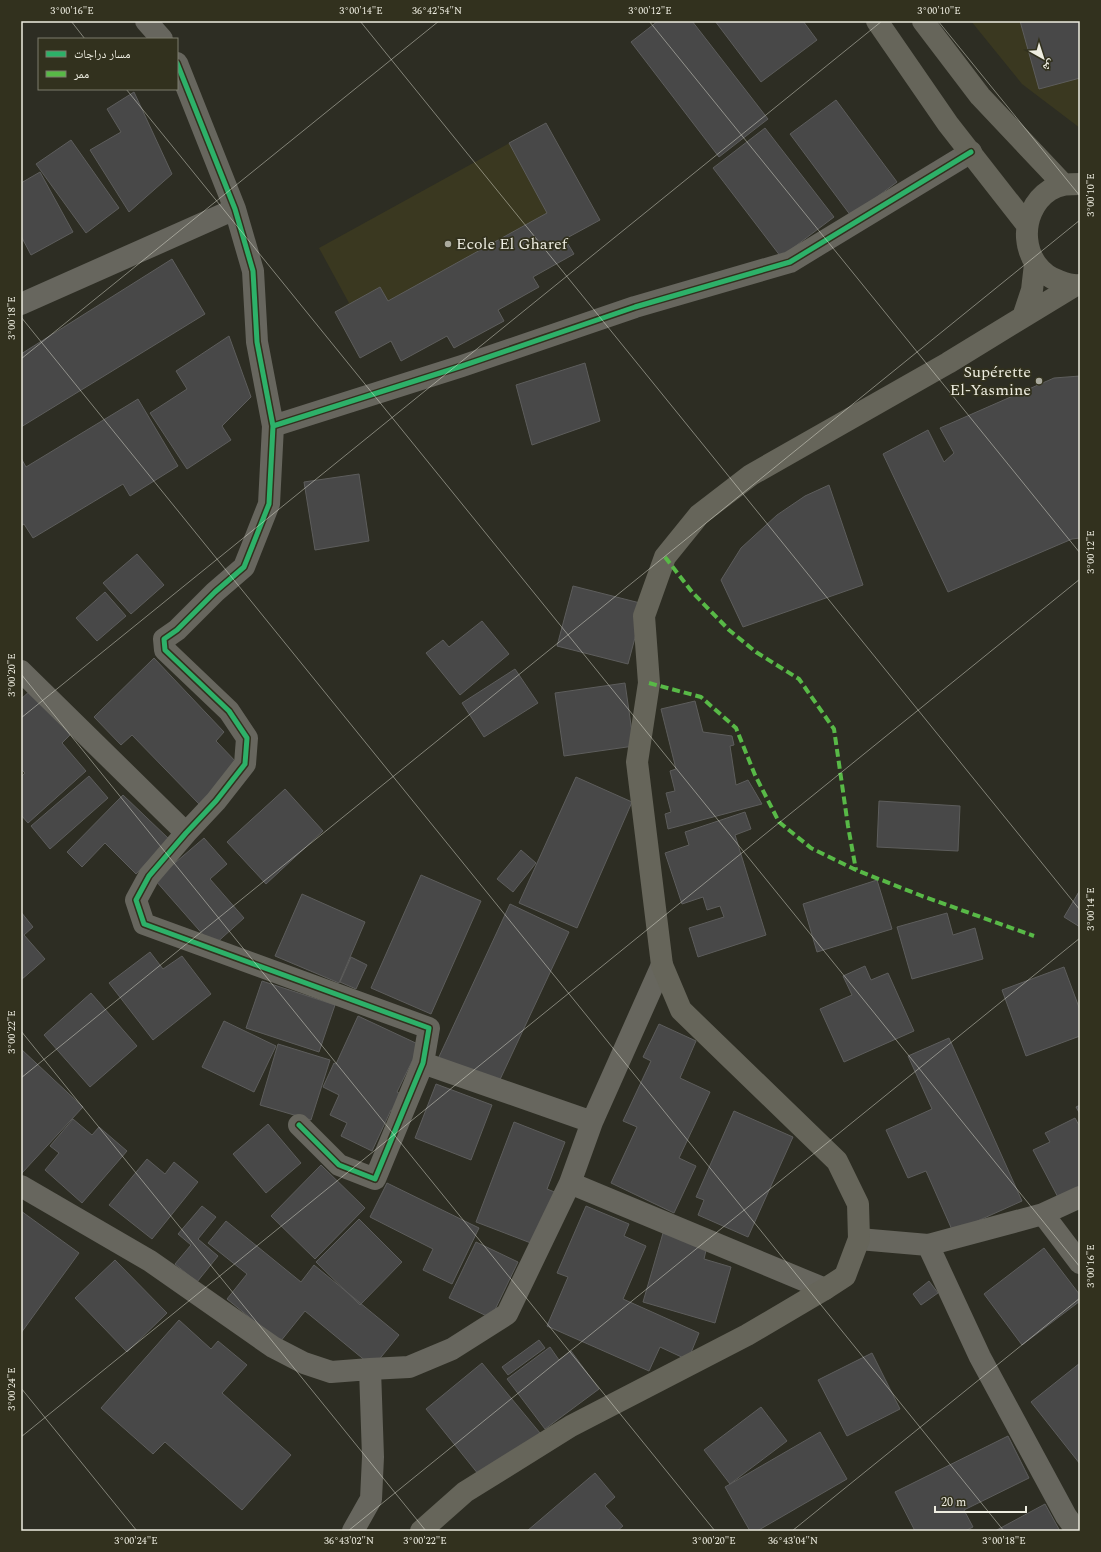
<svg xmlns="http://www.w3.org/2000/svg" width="1101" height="1552" font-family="Spectral,'Noto Naskh Arabic',serif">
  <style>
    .built { fill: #3a3820 }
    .building { fill: #484848; stroke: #5d5d5c }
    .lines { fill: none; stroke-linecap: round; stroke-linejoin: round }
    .minor { stroke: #67665e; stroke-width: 22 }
    .major { stroke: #66655a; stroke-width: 22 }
    .quiet { stroke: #58b947; stroke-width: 4; stroke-dasharray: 8 4; stroke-linecap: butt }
    .cycleway-casing { stroke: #32311e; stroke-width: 8 }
    .cycleway { stroke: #2db169; stroke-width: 5 }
    .ticks { fill: none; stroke: #eeede1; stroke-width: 1; stroke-opacity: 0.45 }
    .poi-dot { fill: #aaaa9e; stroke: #32311e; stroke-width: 1.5 }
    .labels { text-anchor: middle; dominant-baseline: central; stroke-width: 3.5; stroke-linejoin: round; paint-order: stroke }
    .poi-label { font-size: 16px; fill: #eeede1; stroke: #32311e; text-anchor: start }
    .neatline { fill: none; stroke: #eeede1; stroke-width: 1.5 }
    .ticks-label { font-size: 10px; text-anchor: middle; fill: #eeede1 }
  </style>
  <rect width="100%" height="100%" fill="#2d2d23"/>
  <path class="built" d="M971,21h109v107l-58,-44z
    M546,123l54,97 -35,19 9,15 -41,23 6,10 -41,23 6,11 -50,27 -7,-12 -46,25 -10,-20 -31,17 -25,-46 14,-9 -30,-55z"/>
  <path class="building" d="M658,21h34l76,98 -49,38 -88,-115z
    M715,21h88l14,19 -56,42z
    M1020,21h60v57l-41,11z
    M134,92l38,82 -43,38 -39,-62 31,-18 -14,-23z
    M836,100l61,82 -46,34 -61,-82z
    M546,123l54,97 -35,19 9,15 -41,23 6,10 -41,23 6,11 -50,27 -7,-12 -46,25 -10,-20 -31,17 -25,-46 45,-25 8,14 159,-88 -38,-70z
    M765,128l69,89 -53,40 -68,-89z
    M71,140l48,68 -33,25 -50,-69z
    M40,172l33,60 -42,23 -10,-19v-53z
    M172,259l33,55 -184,113v-73z
    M229,336l22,61 -29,29 9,14 -44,29 -37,-56 37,-24 -11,-18z
    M585,363l15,58 -68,24 -16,-60z
    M1080,376v162l-8,1 -124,53 -65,-138 45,-24 16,32 10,-9 -14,-25 114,-50z
    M138,399l40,67 -48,30 -7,-12 -90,54 -9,-14 -3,2v-68l5,9z
    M359,474l10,67 -54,9 -11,-68z
    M829,485l34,100 -120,42 -22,-47 20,-32 36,-33 28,-19z
    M137,554l27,31 -33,29 -28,-31z
    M573,586l71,18 -16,60 -71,-18z
    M105,592l21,24 -29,25 -21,-23z
    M482,621l27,33 -49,41 -34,-42 17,-13 6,7z
    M154,658l70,74 -8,9 23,24 -40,39 -67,-69 -11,10 -27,-28z
    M515,669l23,34 -54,34 -22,-34z
    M625,683l9,63 -70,10 -9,-63z
    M31,690l39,45 -8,8 24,28 -58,52 -7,-8v-38l4,-4 -4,-4v-70z
    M695,701l8,31 29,4 2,9 -4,1 6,39 12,-5 14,24 -94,25 -3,-15 6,-2 -5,-19 9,-2 -5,-20 6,-2 -15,-60z
    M89,776l19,22 -58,51 -19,-23z
    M576,777l56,25 -55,126 -58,-25z
    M285,789l38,42 -57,53 -39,-42z
    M123,795l46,44 -33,35 -31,-31 -23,24 -15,-15z
    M879,801l81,5 -2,45 -81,-4z
    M745,812l6,17 -16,6 31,100 -68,22 -9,-29 35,-11 -4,-11 -13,4 -4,-13 -21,7 -17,-51 24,-8 -4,-13z
    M204,838l23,26 -17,15 34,39 -31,28 -58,-66z
    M521,850l15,13 -23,29 -16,-13z
    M421,875l60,26 -50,113 -60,-26z
    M877,880l15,49 -75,23 -14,-48z
    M1080,890v37l-16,-10z
    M302,894l63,28 -26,61 -64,-27z
    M510,904l59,28 -72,154 -59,-27z
    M21,912l12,15 -9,8 21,24 -24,21z
    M947,913l6,22 22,-7 8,31 -71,20 -15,-52z
    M150,952l13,17 19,-13 29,38 -58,46 -44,-57z
    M351,957l16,8 -11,24 -16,-7z
    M865,966l6,14 17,-7 26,58 -70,31 -24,-53 32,-14 -9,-19z
    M1064,967l16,43v26l-54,20 -24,-66z
    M262,981l73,24 -16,47 -73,-24z
    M91,993l46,53 -47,41 -46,-52z
    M358,1016l62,29 -23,47 10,5 -7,17 -9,-4 -19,41 -31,-15 6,-13 -17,-8 9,-20 -16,-8 11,-24 2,1z
    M224,1021l52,25 -22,46 -52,-25z
    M659,1024l37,17 -16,37 30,14 -31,66 17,8 -22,47 -63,-30 26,-56 -14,-6 28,-60 -8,-4z
    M949,1038l73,163 -69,31 -27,-61 -18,7 -22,-48 46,-21 -24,-53z
    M278,1044l52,16 -19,60 -51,-15z
    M21,1049l62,58 -61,66 -1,-1z
    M436,1084l56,21 -21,55 -56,-22z
    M1080,1105v9l-4,-7z
    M734,1111l59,26 -45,100 -50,-22 6,-15 -8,-3z
    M1075,1118l5,9v66l-19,10 -28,-53 17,-8 -5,-9z
    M73,1119l19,16 7,-8 28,24 -45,52 -37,-33 14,-17 -9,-7z
    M514,1122l51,20 -18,47 10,4 -21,52 -60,-23z
    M268,1124l33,39 -35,30 -33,-39z
    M147,1159l18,15 9,-12 24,20 -46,57 -43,-34z
    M321,1165l44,43 -50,51 -44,-43z
    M387,1183l92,45 -27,56 -29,-14 10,-21 -63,-32z
    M202,1206l14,11 -18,22 20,17 -21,26 -22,-18 16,-19 -13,-11z
    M586,1206l43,18 -5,12 22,10 -23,53 76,34 -11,27 -28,-13 -11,24 -102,-45 21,-49 -11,-4z
    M21,1211l58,42 -58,80z
    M359,1219l43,43 -42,43 -44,-43z
    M226,1221l75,61 13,-17 85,70 -26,32 -68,-56 -25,31 -53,-43 20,-25 -39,-31z
    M663,1233l44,13 -3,13 27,8 -16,56 -72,-21z
    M476,1242l42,20 -27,56 -42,-20z
    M1044,1248l36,47v6l-58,44 -38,-51z
    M115,1260l52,53 -40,39 -52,-54z
    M929,1281l9,12 -17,12 -8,-11z
    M179,1320l32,29 7,-8 29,24 -25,28 69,62 -49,55 -77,-68 -12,12 -52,-46z
    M539,1340l6,8 -37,27 -6,-8z
    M550,1347l9,13 12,-9 28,38 -54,40 -38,-50z
    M872,1353l28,56 -53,27 -29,-56z
    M482,1363l58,70 -57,47 -57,-71z
    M1080,1363v101l-49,-62z
    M761,1407l26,34 -57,43 -26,-34z
    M820,1432l27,47 -90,52h-7l-25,-44z
    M1008,1436l21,42 -65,32 9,17 -8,4h-50l-20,-39z
    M595,1473l20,24 -10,9 18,20 -6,5h-90z
    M1045,1504l15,27h-65z"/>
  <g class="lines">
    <path class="minor" d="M146,21l16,18
      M177,63l58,146 18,62 4,71 16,84 -4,78 -25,63 -29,25 -38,38 -13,9 1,11 64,61 18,27 -2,26 -29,37 -30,32 -37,43 -13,24 8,24 285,104 -6,35 -48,116 -36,-14 -40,-40
      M21,304l214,-95
      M273,426l189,-60 173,-59 155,-45 181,-110
      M21,671l165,162
      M423,1063l169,59
      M570,1183l255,106
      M21,1186l129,75 123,86 31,16 27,9 39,-3 3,88 -2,42 -18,32
      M1043,1214l37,49
      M859,1239l69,6 115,-31 37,-17
      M928,1245l52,112 86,159 11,15
      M370,1369l39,-2 43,-18 55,-35 63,-131 22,-61 70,-157"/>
    <path class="major" d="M877,21l71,103 79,101
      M923,21l57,75 84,89
      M1080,184c-11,0 -20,0 -30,6 -34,22 -30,78 9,91 8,3 13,5 21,4
      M1023,317l9,-27 3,-26
      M421,1531l44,-39 106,-66 176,-91 78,-46 20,-13 14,-37 -1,-35 -21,-43 -156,-151 -19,-45 -25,-203 12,-79 -5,-67 21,-59 34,-42 52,-40 197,-112 126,-77"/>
    <path class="quiet" d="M665,557l27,35 37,38 27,22 43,27 35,50 14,97 8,44
      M649,683l52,14 35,31 19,47 24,47 32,26 45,22 66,26 112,40"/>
    <defs>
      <path id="cycleway" d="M177,63l58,146 18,62 4,71 16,84 -4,78 -25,63 -29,25 -38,38 -13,9 1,11 64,61 18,27 -2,26 -29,37 -30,32 -37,43 -13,24 8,24 285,104 -6,35 -48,116 -36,-14 -40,-40
        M273,426l189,-60 173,-59 155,-45 181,-110"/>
    </defs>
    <use href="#cycleway" class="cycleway-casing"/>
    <use href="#cycleway" class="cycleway"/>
  </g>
  <path class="ticks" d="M71,21l14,18M360,21l720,889M649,21l431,532M938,21l142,175M126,89l954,1178M21,317l983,1214M21,359l418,-338M21,674l694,857M21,718l861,-697M21,1031l405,500M21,1078l1059,-858M21,1388l116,143M21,1437l1059,-858M348,1531l732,-593M792,1531l288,-233"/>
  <g class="poi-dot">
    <circle cx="448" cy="244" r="4"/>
    <circle cx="1039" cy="381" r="4"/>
  </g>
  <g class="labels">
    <g class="poi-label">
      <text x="456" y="244">Ecole El Gharef</text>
      <text x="1031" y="372" text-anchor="end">Supérette<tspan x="1031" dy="18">El-Yasmine</tspan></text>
    </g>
  </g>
  <rect width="1101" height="1552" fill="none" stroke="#32311e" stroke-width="44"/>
  <rect x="38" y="38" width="140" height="52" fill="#32311e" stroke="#7d7c6c"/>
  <rect x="46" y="51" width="20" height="6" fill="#2db169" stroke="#7d7c6c"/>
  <text x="74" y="58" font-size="12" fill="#eeede1">مسار دراجات</text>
  <rect x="46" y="71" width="20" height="6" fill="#58b947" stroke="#7d7c6c"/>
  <text x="74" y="78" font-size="12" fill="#eeede1">ممر</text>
  <g transform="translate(1043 58) rotate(141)" stroke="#32311e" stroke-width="3" paint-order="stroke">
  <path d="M0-3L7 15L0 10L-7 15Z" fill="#eeede1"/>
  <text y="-6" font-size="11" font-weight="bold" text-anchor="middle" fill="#eeede1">ش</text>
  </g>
  <path d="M935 1506v6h91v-6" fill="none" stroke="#eeede1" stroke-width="2"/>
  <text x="941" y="1506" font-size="12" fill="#eeede1" stroke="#32311e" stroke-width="3" paint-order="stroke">20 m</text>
  <rect x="22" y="22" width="1057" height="1508" class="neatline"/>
  <g class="ticks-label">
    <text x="72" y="14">3°00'16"E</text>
    <text x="361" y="14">3°00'14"E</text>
    <text x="437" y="14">36°42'54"N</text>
    <text x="650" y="14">3°00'12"E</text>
    <text x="939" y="14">3°00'10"E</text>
    <text transform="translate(1090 195) rotate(-90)" y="4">3°00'10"E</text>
    <text transform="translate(11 318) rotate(-90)" y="4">3°00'18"E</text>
    <text transform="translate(1090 552) rotate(-90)" y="4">3°00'12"E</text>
    <text transform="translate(11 675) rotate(-90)" y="4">3°00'20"E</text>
    <text transform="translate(1090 909) rotate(-90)" y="4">3°00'14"E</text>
    <text transform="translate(11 1032) rotate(-90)" y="4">3°00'22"E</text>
    <text transform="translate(1090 1266) rotate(-90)" y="4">3°00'16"E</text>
    <text transform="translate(11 1389) rotate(-90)" y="4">3°00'24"E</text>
    <text x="136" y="1544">3°00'24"E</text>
    <text x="349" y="1544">36°43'02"N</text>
    <text x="425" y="1544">3°00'22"E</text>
    <text x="714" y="1544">3°00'20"E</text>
    <text x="793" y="1544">36°43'04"N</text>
    <text x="1004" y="1544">3°00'18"E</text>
  </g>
</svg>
